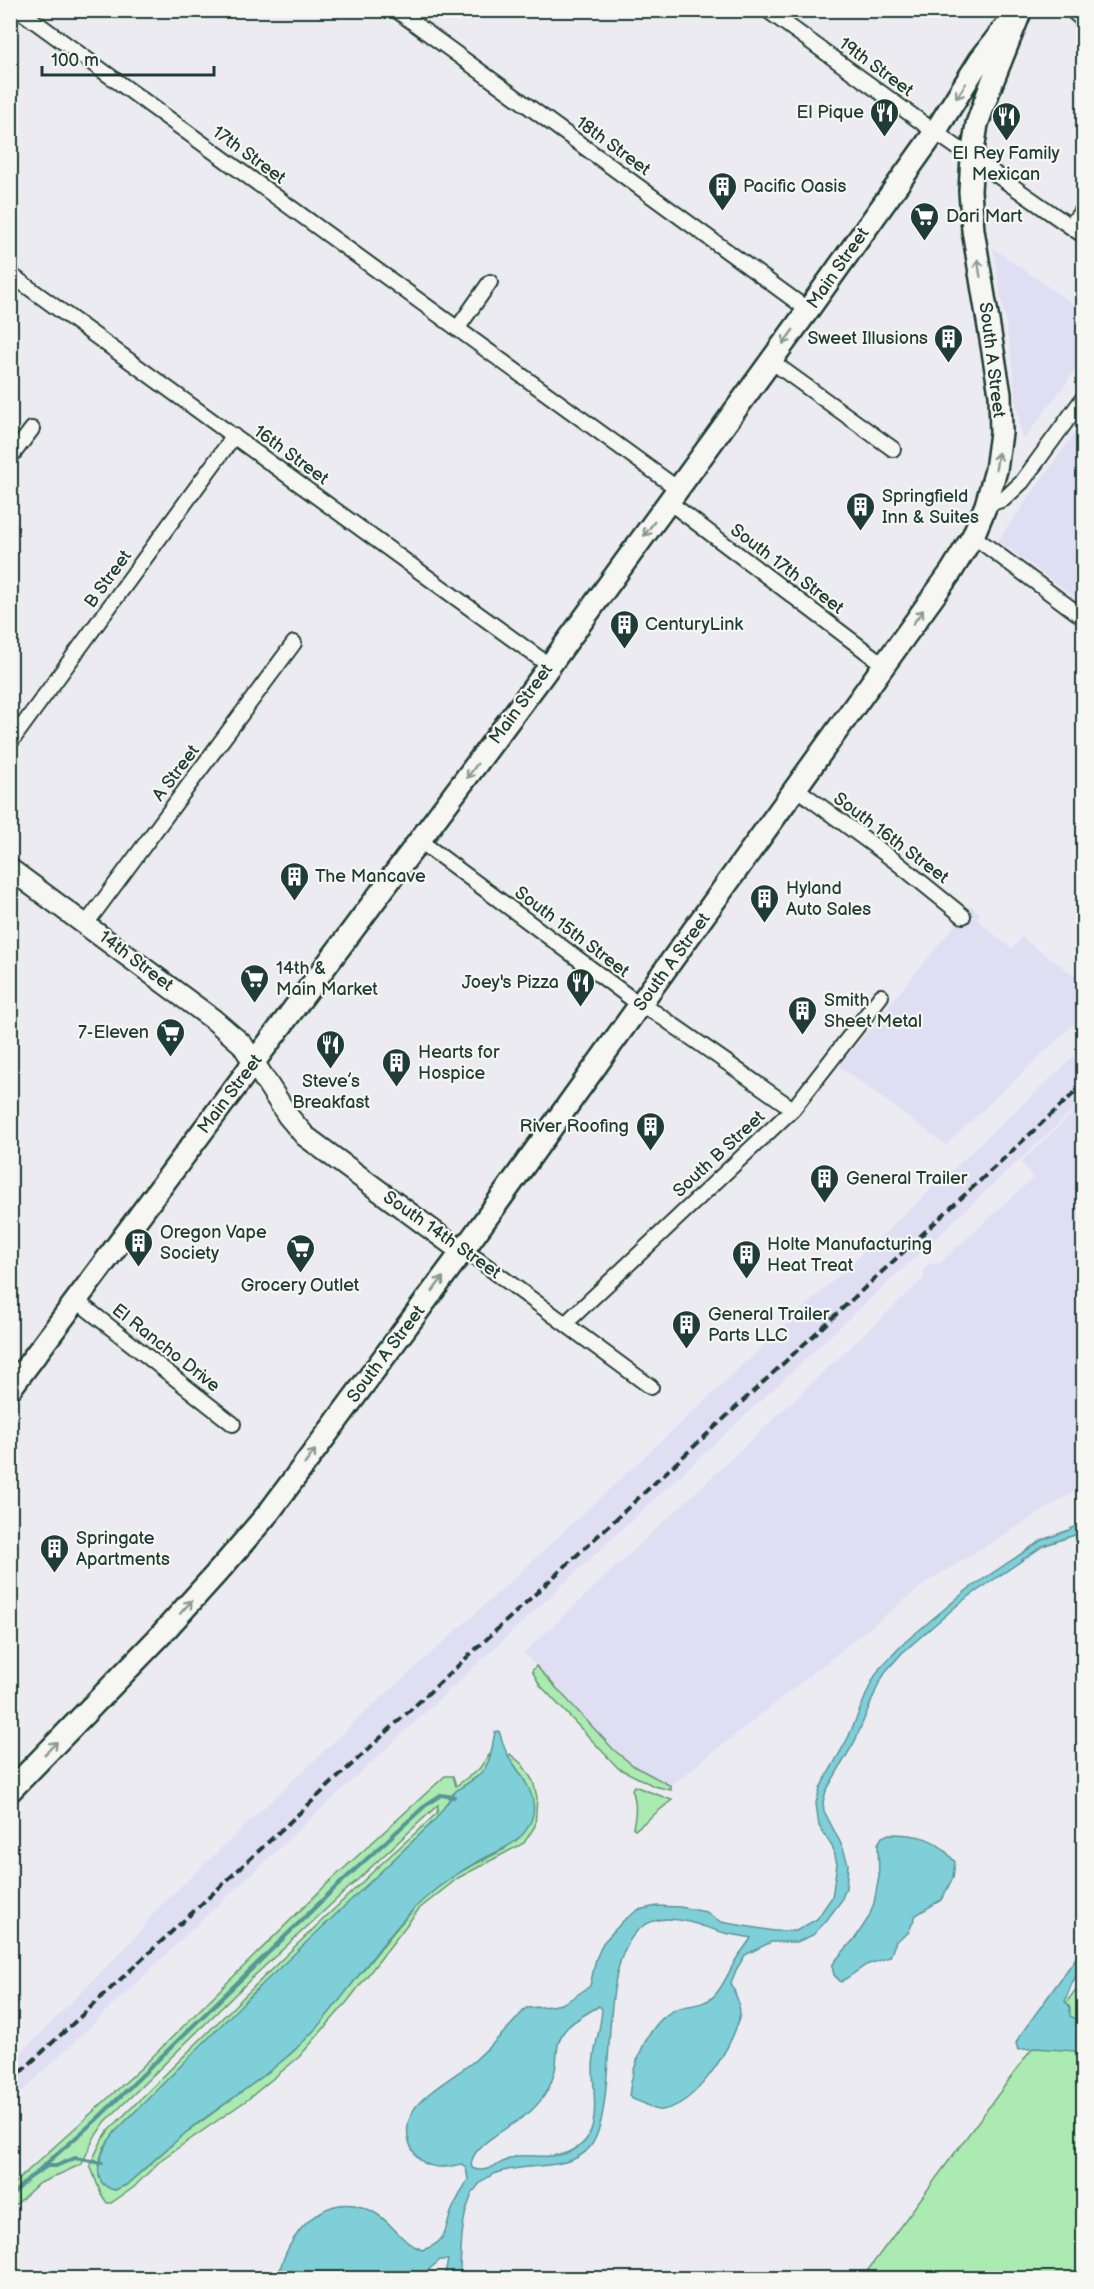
<svg xmlns="http://www.w3.org/2000/svg" width="1094" height="2289" font-family="'Balsamiq Sans',sans-serif">
  <style>
    .built { fill: #e0def2 }
    .green { fill: #abeab1; stroke: #659472; stroke-width: 1.5 }
    .water { fill: #7fcfd9; stroke: #599597; stroke-width: 1.5; fill-rule: evenodd }
    .lines { fill: none; stroke-linecap: round; stroke-linejoin: round }
    .stream { stroke: #599597; stroke-width: 4 }
    .street-casing { stroke: #1f3d34; stroke-width: 18 }
    .secondary-casing { stroke: #1f3d34; stroke-width: 24 }
    .primary-casing { stroke: #1f3d34; stroke-width: 26 }
    .street { stroke: #f6f6f2; stroke-width: 14 }
    .secondary { stroke: #f6f6f2; stroke-width: 20 }
    .primary { stroke: #f6f6f2; stroke-width: 21 }
    .rail { stroke: #1f3d34; stroke-width: 4; stroke-dasharray: 9 4.5; stroke-linecap: butt }
    .oneway { stroke: #8a9a93 }
    .labels { text-anchor: middle; dominant-baseline: central; stroke-width: 4.5; stroke-linejoin: round; paint-order: stroke }
    .street-label { font-size: 18px; fill: #1f3d34; stroke: #f6f6f2 }
    .poi-label { font-size: 18px; fill: #1f3d34; stroke: #f6f6f2; text-anchor: start }
  </style>
  <rect width="100%" height="100%" fill="#ecebf2"/>
  <filter id="ink" filterUnits="userSpaceOnUse"><feTurbulence type="fractalNoise" baseFrequency=".0167" numOctaves="2"/><feDisplacementMap in="SourceGraphic" scale="12" xChannelSelector="R" yChannelSelector="G"/><feConvolveMatrix kernelMatrix="1 2 1 2 8 2 1 2 1" color-interpolation-filters="sRGB"/></filter>
  <g filter="url(#ink)">
    <path class="built" d="M993,248l87,61 -2,3 5,5v43l-58,78 -4,-2 -11,-88z
      M1083,421v182l-85,-62z
      M971,906l9,8 -4,5 36,30 9,-12 62,45v33l-137,130 -107,-79z
      M1083,1048v53l-880,818 -192,183v-40l45,-44 78,-79 22,-29 203,-192 140,-126z
      M1083,1103v379l-11,11 -145,89 -256,204 -37,-20 -36,-32 -74,-81 400,-375v-10l5,-4 11,-1 93,-85 -12,-16z"/>
    <path class="green" d="M536,1666l78,84 20,16 37,20v4l-17,-4 -36,-18 -78,-83 -8,-14z
      M489,1755c5,19 -26,27 -36,39 -7,9 -11,19 -19,27l-203,195 -116,116 -11,15 -6,18 9,22 8,3 11,-5 57,-50 79,-58 31,-25 34,-37 70,-87 24,-27 33,-26 51,-26 26,-51 -7,-19 -16,-23 2,-2 12,10 11,17 4,16 -2,29 -11,17 -66,35 -39,31 -72,93 -48,55 -52,43 -85,59 -29,29 -22,15h-4l-6,-9 -11,-29 12,-25 7,-10 173,-171 101,-97 39,-35 15,-14 1,-8 -185,172 -148,145 -11,16 -12,26 -44,20 -27,25v-23l129,-117 189,-187 116,-106h8l3,10 23,-17z
      M634,1786l38,14 -37,30 -2,-2c3,-15 4,-24 -1,-39z
      M1083,1980v298h-221z"/>
    <path class="water" d="M1083,1521v8l-3,4 -37,13 -82,56 -59,51 -15,17 -8,13 -24,58 -29,50 -3,11 1,9 19,37 5,16 -2,24 -5,13 -15,20 -13,14 -16,7h-26l-26,13 -9,15 -5,13c4,11 11,23 8,35 -8,32 -43,87 -77,92 -7,1 -11,-3 -17,-6 -6,-3 -11,-3 -16,-8 3,-29 19,-78 51,-88 11,-3 25,-3 34,-12 9,-9 15,-24 21,-35 5,-8 11,-15 16,-23 -8,-2 -17,-3 -26,-5 -19,-5 -37,-14 -57,-14 -84,-1 -42,182 -78,228 -29,36 -103,0 -121,55 -9,23 -7,52 -10,76h-15l4,-18h-8l-21,18h-141c8,-44 50,-94 97,-65 13,7 20,19 31,28 4,4 11,6 16,9 25,-7 22,-19 30,-40 5,-11 11,-21 16,-31l-2,-11 -4,-4c-18,4 -35,7 -47,-10 -9,-13 -10,-29 -2,-43 8,-16 45,-37 61,-50 19,-17 36,-34 52,-53 35,-2 35,-1 64,-22l6,-27 7,-16 20,-22 15,-11 19,-4 23,1 26,5 15,10 53,9h22l21,-12 15,-22 5,-33 -4,-16 -14,-22 -3,-23 4,-15 28,-50 24,-57 8,-13 25,-26 62,-52 75,-50 27,-10zM599,2006l3,3c-1,20 -9,40 -9,60 1,38 12,81 -41,87 -11,1 -22,-1 -33,0 -16,2 -32,20 -47,12 -7,-22 46,-44 60,-58 12,-12 19,-23 23,-40 3,-14 0,-28 10,-40 8,-10 23,-17 34,-24z
      M499,1731c3,8 5,19 10,26 11,17 30,38 23,61 -8,26 -34,32 -55,44 -14,8 -28,17 -41,27 -53,42 -84,104 -131,151 -32,32 -70,56 -107,83 -25,19 -48,41 -72,62l-11,5c-30,-7 -12,-43 0,-58l137,-138 182,-173 22,-30 21,-14 8,-9 5,-10 5,-26z
      M889,1834c30,0 47,3 66,28l-2,16 -12,22 -25,15 -8,18 -12,8 -6,16 -24,8 -25,17 -7,-7 -2,-9 3,-5 21,-24 13,-20 5,-14 5,-26 -1,-33 4,-7z
      M1083,1948v18l-11,17 -7,18 5,6v9l13,6v23l-8,6 -39,-3 -18,2 -2,-7 3,-6z"/>
    <g class="lines">
      <path class="stream" d="M40,2169l56,-49 240,-233 91,-83 14,-9 13,2
        M10,2197l19,-19 18,-12h9l19,-8 27,5"/>
      <defs>
        <path id="street" d="M19,10l659,479
          M396,10l412,300
          M767,10l168,122 149,104
          M1071,10l13,11
          M1070,226l14,-18
          M10,274l540,392
          M457,329l33,-47
          M771,361l122,88
          M10,458l22,-29
          M669,502l215,163
          M986,505l18,-6 18,-17 62,-85
          M973,536l111,82
          M10,743l224,-307
          M797,789l98,72 68,55
          M420,841l220,164 16,8 137,96
          M86,924l208,-281
          M462,1252l15,7 174,128
          M77,1301l156,123
          M566,1323l227,-214 88,-113"/>
        <path id="secondary" d="M10,869l204,151 28,24 46,72 17,20 157,116"/>
        <path id="primary" d="M10,1389l530,-710 268,-369 127,-178 45,-72 30,-39
          M10,1791l148,-153 65,-72 47,-55 200,-270 481,-669 22,-36 13,-31 10,-35 5,-37 -1,-39 -27,-164 -3,-39 2,-34 5,-33 14,-39 30,-75"/>
      </defs>
      <use href="#street" class="street-casing"/>
      <use href="#secondary" class="secondary-casing"/>
      <use href="#primary" class="primary-casing"/>
      <use href="#street" class="street"/>
      <use href="#secondary" class="secondary"/>
      <use href="#primary" class="primary"/>
      <path class="rail" d="M10,2082l1074,-998"/>
    </g>
    <defs><path id="oneway-shaft" d="M-6 0H5M1.5-3L5.5 0L1.5 3" fill="none" stroke-width="1.6" stroke-linecap="round" stroke-linejoin="round" transform="scale(1.5)"/></defs>
    <g class="oneway">
      <use href="#oneway-shaft" transform="translate(961 91) rotate(123)"/>
      <use href="#oneway-shaft" transform="translate(979 268) rotate(-99)"/>
      <use href="#oneway-shaft" transform="translate(788 337) rotate(126)"/>
      <use href="#oneway-shaft" transform="translate(997 461) rotate(-82)"/>
      <use href="#oneway-shaft" transform="translate(649 529) rotate(126)"/>
      <use href="#oneway-shaft" transform="translate(918 617) rotate(-54)"/>
      <use href="#oneway-shaft" transform="translate(472 771) rotate(126)"/>
      <use href="#oneway-shaft" transform="translate(438 1284) rotate(-53)"/>
      <use href="#oneway-shaft" transform="translate(310 1457) rotate(-53)"/>
      <use href="#oneway-shaft" transform="translate(186 1607) rotate(-48)"/>
      <use href="#oneway-shaft" transform="translate(51 1748) rotate(-46)"/>
    </g>
  </g>
  <defs>
    <symbol id="restaurant-pin" viewBox="-11 -11 22 30"><path d="M0 17L-7.5 6A9.5 9.5 0 1 1 7.5 6Z" fill="#1f3d34" stroke="#f6f6f2"/><path d="M-5-6h1v4h1v-4h1v4h1v-4h1v5L-1.5 .5V6h-2V.5L-5-1ZM5-6V6H3V1.5H1.5Q1.5-4 5-6Z" fill="#fff"/></symbol>
    <symbol id="building-pin" viewBox="-11 -11 22 30"><path d="M0 17L-7.5 6A9.5 9.5 0 1 1 7.5 6Z" fill="#1f3d34" stroke="#f6f6f2"/><path d="M-4-6H4V6H1V3H-1V6H-4ZM-2.5-4.3h1.7v1.8h-1.7ZM.8-4.3h1.7v1.8H.8ZM-2.5-1h1.7V.8h-1.7ZM.8-1h1.7V.8H.8Z" fill="#fff"/></symbol>
    <symbol id="supermarket-pin" viewBox="-11 -11 22 30"><path d="M0 17L-7.5 6A9.5 9.5 0 1 1 7.5 6Z" fill="#1f3d34" stroke="#f6f6f2"/><path d="M-6-5.5h2.5l.6 2H6L4.5 2H-2.5L-4.4-4H-6ZM-1.5 3.2a1.3 1.3 0 1 0 .1 0ZM3 3.2a1.3 1.3 0 1 0 .1 0Z" fill="#fff"/></symbol>
  </defs>
  <g fill-rule="evenodd">
    <use href="#restaurant-pin" x="868" y="96" width="33" height="45"/>
    <use href="#restaurant-pin" x="990" y="100" width="33" height="45"/>
    <use href="#building-pin" x="706" y="170" width="33" height="45"/>
    <use href="#supermarket-pin" x="908" y="200" width="33" height="45"/>
    <use href="#building-pin" x="932" y="322" width="33" height="45"/>
    <use href="#building-pin" x="844" y="490" width="33" height="45"/>
    <use href="#building-pin" x="608" y="608" width="33" height="45"/>
    <use href="#building-pin" x="278" y="860" width="33" height="45"/>
    <use href="#building-pin" x="748" y="882" width="33" height="45"/>
    <use href="#supermarket-pin" x="238" y="962" width="33" height="45"/>
    <use href="#restaurant-pin" x="564" y="966" width="33" height="45"/>
    <use href="#building-pin" x="786" y="994" width="33" height="45"/>
    <use href="#supermarket-pin" x="154" y="1016" width="33" height="45"/>
    <use href="#restaurant-pin" x="314" y="1028" width="33" height="45"/>
    <use href="#building-pin" x="380" y="1046" width="33" height="45"/>
    <use href="#building-pin" x="634" y="1110" width="33" height="45"/>
    <use href="#building-pin" x="808" y="1162" width="33" height="45"/>
    <use href="#building-pin" x="122" y="1226" width="33" height="45"/>
    <use href="#supermarket-pin" x="284" y="1232" width="33" height="45"/>
    <use href="#building-pin" x="730" y="1238" width="33" height="45"/>
    <use href="#building-pin" x="670" y="1308" width="33" height="45"/>
    <use href="#building-pin" x="38" y="1532" width="33" height="45"/>
  </g>
  <g class="labels">
    <g class="street-label">
      <text transform="translate(876 67) rotate(36)">19th Street</text>
      <text transform="translate(613 146) rotate(36)">18th Street</text>
      <text transform="translate(249 155) rotate(36)">17th Street</text>
      <text transform="translate(838 268) rotate(-55)">Main Street</text>
      <text transform="translate(992 360) rotate(83)">South A Street</text>
      <text transform="translate(291 455) rotate(36)">16th Street</text>
      <text transform="translate(787 569) rotate(37)">South 17th Street</text>
      <text transform="translate(108 579) rotate(-54)">B Street</text>
      <text transform="translate(521 704) rotate(-54)">Main Street</text>
      <text transform="translate(176 773) rotate(-53)">A Street</text>
      <text transform="translate(891 838) rotate(37)">South 16th Street</text>
      <text transform="translate(572 932) rotate(37)">South 15th Street</text>
      <text transform="translate(136 961) rotate(37)">14th Street</text>
      <text transform="translate(672 962) rotate(-54)">South A Street</text>
      <text transform="translate(230 1094) rotate(-53)">Main Street</text>
      <text transform="translate(719 1154) rotate(-43)">South B Street</text>
      <text transform="translate(442 1235) rotate(35)">South 14th Street</text>
      <text transform="translate(166 1348) rotate(38)">El Rancho Drive</text>
      <text transform="translate(386 1354) rotate(-53)">South A Street</text>
    </g>
    <g class="poi-label">
      <text x="864" y="112" text-anchor="end">El Pique</text>
      <text x="1006" y="153" text-anchor="middle">El Rey Family<tspan x="1006" dy="21">Mexican</tspan></text>
      <text x="743" y="186">Pacific Oasis</text>
      <text x="946" y="216">Dari Mart</text>
      <text x="928" y="338" text-anchor="end">Sweet Illusions</text>
      <text x="882" y="496">Springfield<tspan x="882" dy="21">Inn &amp; Suites</tspan></text>
      <text x="645" y="624">CenturyLink</text>
      <text x="315" y="876">The Mancave</text>
      <text x="786" y="888">Hyland<tspan x="786" dy="21">Auto Sales</tspan></text>
      <text x="276" y="968">14th &amp;<tspan x="276" dy="21">Main Market</tspan></text>
      <text x="559" y="982" text-anchor="end">Joey's Pizza</text>
      <text x="824" y="1000">Smith<tspan x="824" dy="21">Sheet Metal</tspan></text>
      <text x="149" y="1032" text-anchor="end">7-Eleven</text>
      <text x="418" y="1052">Hearts for<tspan x="418" dy="21">Hospice</tspan></text>
      <text x="331" y="1081" text-anchor="middle">Steve’s<tspan x="331" dy="21">Breakfast</tspan></text>
      <text x="629" y="1126" text-anchor="end">River Roofing</text>
      <text x="846" y="1178">General Trailer</text>
      <text x="160" y="1232">Oregon Vape<tspan x="160" dy="21">Society</tspan></text>
      <text x="767" y="1244">Holte Manufacturing<tspan x="767" dy="21">Heat Treat</tspan></text>
      <text x="300" y="1285" text-anchor="middle">Grocery Outlet</text>
      <text x="708" y="1314">General Trailer<tspan x="708" dy="21">Parts LLC</tspan></text>
      <text x="76" y="1538">Springate<tspan x="76" dy="21">Apartments</tspan></text>
    </g>
  </g>
  <rect width="1094" height="2289" fill="none" stroke="#f6f6f2" stroke-width="36"/>
  <rect x="18" y="18" width="1058" height="2253" fill="none" stroke="#1f3d34" stroke-width="2" filter="url(#ink)"/>
  <path d="M42 66v9h172v-9" fill="none" stroke="#1f3d34" stroke-width="3"/>
  <text x="51" y="66" font-size="18" fill="#1f3d34" stroke="#f6f6f2" stroke-width="4.5" paint-order="stroke">100 m</text>
</svg>
